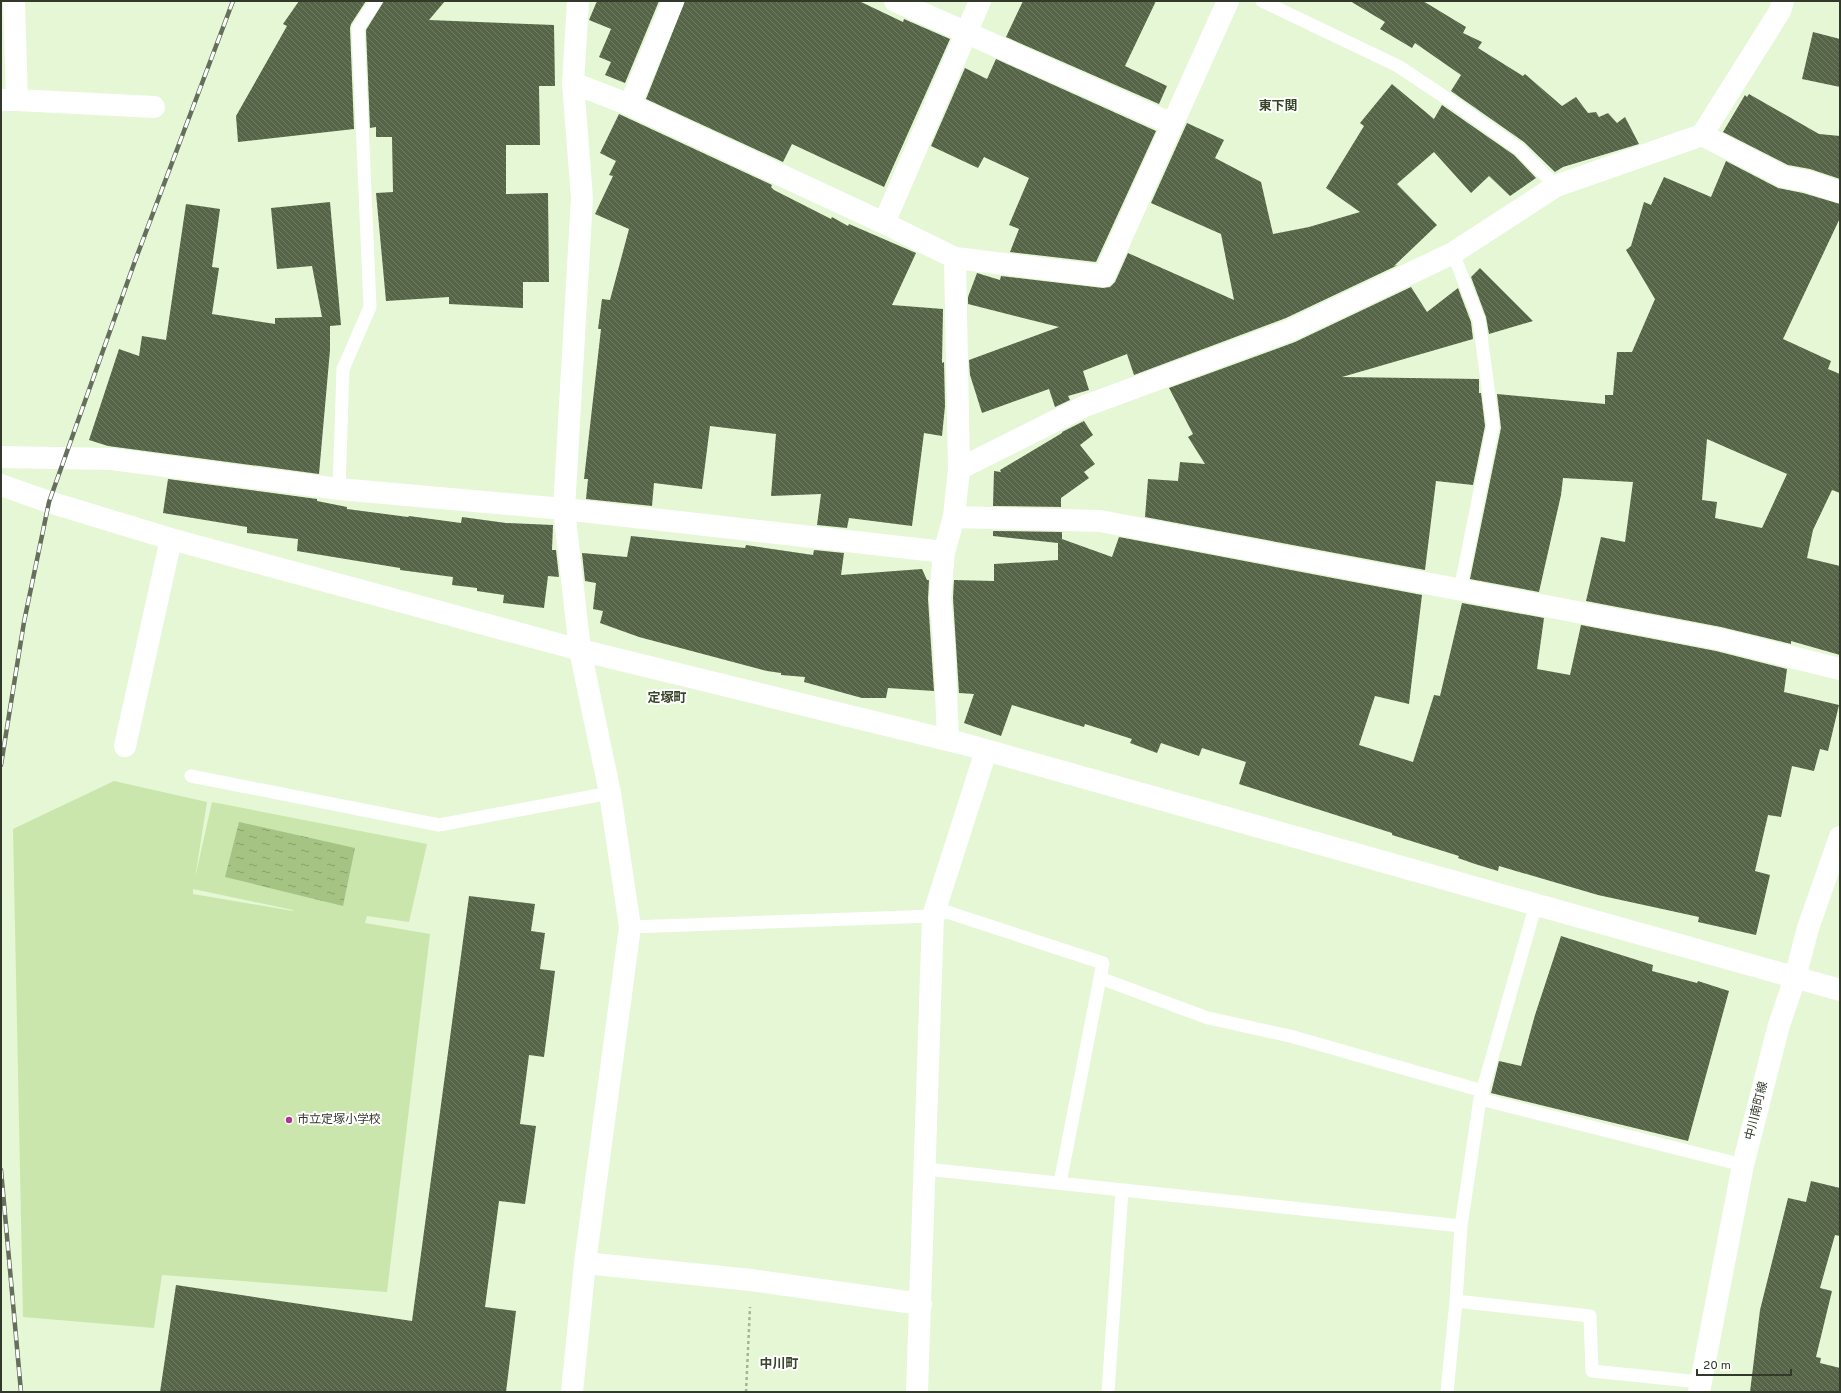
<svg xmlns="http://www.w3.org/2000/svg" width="1841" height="1393" font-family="Overpass,'Noto Sans JP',sans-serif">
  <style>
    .green { fill: #cae6ad; fill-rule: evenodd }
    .water { fill: url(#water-ripples) }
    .building { fill: url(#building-back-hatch); fill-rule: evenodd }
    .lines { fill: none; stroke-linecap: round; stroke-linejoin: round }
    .path { stroke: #a5b398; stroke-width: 2.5; stroke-dasharray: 3 3; stroke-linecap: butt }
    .service { stroke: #fff; stroke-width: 13 }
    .minor { stroke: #fff; stroke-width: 22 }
    .tertiary { stroke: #fff; stroke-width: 22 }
    .secondary { stroke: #fff; stroke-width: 22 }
    .rail-casing { stroke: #656f5c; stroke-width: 4.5 }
    .rail { stroke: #fff; stroke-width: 3; stroke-dasharray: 9; stroke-linecap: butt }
    .poi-dot { fill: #ae3890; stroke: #fff; stroke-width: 1.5 }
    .labels { text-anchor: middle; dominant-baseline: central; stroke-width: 4; stroke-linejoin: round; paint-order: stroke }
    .street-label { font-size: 12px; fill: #32392b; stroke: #fff }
    .poi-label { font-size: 12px; fill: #32392b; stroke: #fff; text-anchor: start }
    .neighbourhood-label { font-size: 13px; font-weight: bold; fill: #384529; stroke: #fff }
  </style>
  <defs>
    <pattern id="water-ripples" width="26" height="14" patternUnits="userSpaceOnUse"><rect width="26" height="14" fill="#a5c483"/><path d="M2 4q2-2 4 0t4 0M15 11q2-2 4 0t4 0" fill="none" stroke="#87a06b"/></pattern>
    <pattern id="building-back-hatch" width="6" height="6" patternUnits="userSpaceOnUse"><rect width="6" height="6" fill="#566447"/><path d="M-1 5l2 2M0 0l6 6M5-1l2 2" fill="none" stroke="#717c65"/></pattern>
  </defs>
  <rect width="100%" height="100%" fill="#e5f7d5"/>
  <path class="green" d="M114,781l93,21 -12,76 17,-76 215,42 -18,78 -42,-6 -2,7 65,11 -43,358 -225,-17 -8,53 -131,-11 -10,-488zM193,889l100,21v1l-100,-17z"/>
  <path class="water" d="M239,822l116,26 -12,58 -118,-29z"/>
  <path class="building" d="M299,1h67l-15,23 -1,4 4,101 -116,13 -2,-26 51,-90 -4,-2z
    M384,1h61l-16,19 125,5 1,61h-16l1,59h-34v49l42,-1 1,89h-26v26l-74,-4v-7l-63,4 -10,-108 17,-1 -1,-55h-16v-10l-6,1 -4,-98z
    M597,1h62l-34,82 -20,-8 6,-13 -12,-5 12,-28 -22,-9z
    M685,1h174l44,21 1,-3 46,20 -66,148 -92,-43 -9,18 -137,-63z
    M1023,1h133l-31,65 42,20 -8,18 -153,-67z
    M1350,1h73l43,26 -3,6 19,9 -4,6 45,28 2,-2 37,32 14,-9 12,16 8,-1 3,5 9,-4 9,10 8,-6 14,27 -76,23 -8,5 -31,-30 -73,-51 10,-16 -46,-32 -3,5 -32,-19 5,-7z
    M1813,32l27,7v48l-38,-8z
    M996,59l160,72 -60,131 -86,-10 9,-23 -10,-4 20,-47 -45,-21 -6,11 -47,-22 34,-78 22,11z
    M1392,84l42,35 8,-14 72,50 22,23 -26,18 -21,-20 -18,17 -37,-41 -37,32 40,41 -43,41 4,-1 -112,53 -152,57 -7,-21 -44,17 6,19 -21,6 2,4 -15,7 -6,-18 -67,24 -12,-38 -1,-15 90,-33 -91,-23v-7l9,-24 23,7 1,-4 102,12 7,-1 5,-5 13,-29 106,47 -13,-66 -70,-31 36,-80 37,17 -9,18 46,24 12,52 36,-7 51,-15 -34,-24 38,-62 -4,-3z
    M1749,94l70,40 21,2v43l-30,-10 -22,-4 -65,-33 22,-37 2,2z
    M619,114l153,71 -1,2 3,3 57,29 1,-2 16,9 1,-2 67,29 -24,52 51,4 -1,54 2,-1 1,44 -3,30 -18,-3 -12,93 -63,-8 -2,10 -30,-3 4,-31 -50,2 5,-62 -66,-8 -8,63 -48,-6 -2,23 -66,-7 2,-20h-4l17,-150h-3l4,-30 8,1 19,-71 -34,-15 18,-38 -4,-1 7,-14 -16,-8z
    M1726,161l52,27 25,5 37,11v14l-57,121 48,22 -3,8 12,5v119l-8,-3 -19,40 -6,28 33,8v89l-49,-14v3l-70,-17 -135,-26 15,-64 24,5 8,-60 -70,-4 -2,17 -22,97 -69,-13 31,-151 -4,-34 108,10v-9h8l4,-43h15l23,-53 -29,-49 5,-4 13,-44 7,3 13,-28 47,20zM1707,439l80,35 -25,54 -47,-10 2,-16 -15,-2z
    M330,202l11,123 -11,1v24l-11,124 -211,-28 -19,-6 30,-91 20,7 3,-20 24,4 20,-136 34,5 -8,58 7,1 -7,46 63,10v-6l47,-1 -10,-51 -35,3 -6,-61z
    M1480,268l53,53 -44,13 -3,-17 -15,-40z
    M1411,287l16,25 31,-24 13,34 2,17 -131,38 137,2v14h2l4,33 -12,59 -37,-4 -11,89 -280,-53 3,-38 30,2 2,-19 25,2 -17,-27 5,-3 -24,-46 126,-46z
    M1084,421l9,14 -13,10 15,19 -11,8 5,6 -28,20v9l-68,-1 1,-35 7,1 -1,-2 62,-37v-1z
    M168,479l149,20v2l30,6v2l61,8 1,-1 52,7 1,-6 44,6 47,2 -1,25h4l3,27 -11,-1 -4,32 -41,-5 1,-8 -27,-4v-3l-25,-3 1,-8 -53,-7v-2l-103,-17 1,-12 -51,-6v-6l-84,-14z
    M993,531l69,1v7l50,18 7,-20 303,58 -13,109 -34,-8 -16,49 54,17 21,-67 6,1 22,-93 82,15 -7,51 33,6 11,-50 135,26 71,18 -3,23 55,13 -11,46 -8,-2 -6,22 -22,-5 -11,51 -13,-2 -13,56 15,4 -14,60 -58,-13 1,-5 -101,-22 -99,-29 -1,5 -23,-7 -17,-6 1,-2 -67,-21v-2l-153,-49 7,-22 -44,-14 -3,8 -38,-13 -4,10 -27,-10 2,-4 -47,-15 -1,3 -72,-22 -11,31 -37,-13 10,-29 -15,-1 -6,-95 1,-18 40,1v-17l64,-4v-17l-65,-7z
    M631,536l114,12 1,-3 67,10 1,-5 30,3 -3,22 81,-6 5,11h2l-1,19 6,92 -46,-3 -2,10h-24l-58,-16 1,-5 -24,-2v-2l-14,-2 -128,-34 -39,-14 3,-12 -10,-2 3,-26 -11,-2 -3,-28 45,4z
    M469,896l66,8 -4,27 14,2 -5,36 15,2 -11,86 -15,-2 -9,69 16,2 -11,78 -26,-3 -14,106 31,4 -10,81h-346l16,-107 236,36z
    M1561,936l92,29 -1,6 45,12 1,-2 31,10 -41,150 -197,-48 8,-32 22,5 14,-51z
    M1811,1181l29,7v48l-5,-1 -15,53 12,3 -16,66 5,1 -1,5 20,5v24h-90l10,-82 28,-112 18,4z"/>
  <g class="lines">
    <path class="path" d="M746,1392l4,-85"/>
    <path class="service" d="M1262,1l136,65 60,40 61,43 37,37
      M1453,253l26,67 14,106 -33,164
      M339,489l4,-120 27,-62 -12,-279 18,-27
      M191,776l248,49 171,-32
      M630,927l303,-11 14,-4 156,51 -3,15
      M1480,1099l263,66
      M926,1169l535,57
      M1060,1183l40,-205 108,40 82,18 193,55
      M1456,1301l134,15 2,55 108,11
      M1108,1392l14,-202
      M1447,1392l9,-91 5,-75 19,-127 56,-195"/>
    <path class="minor" d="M578,1l-5,82 9,115 -18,311 16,141
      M895,1l277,123
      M573,83l57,22 254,118 71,35 149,18 124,-275
      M1,100h16l-3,-99
      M17,100l137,7
      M630,105l43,-104
      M1702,135l82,42 22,4 34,11
      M884,223l96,-222
      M1,457l111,2 227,30 225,20 380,43 10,-35 5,-48 -4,-211
      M959,469l126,-63 206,-76 162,-77 103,-67 146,-51 78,-124 3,-10
      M1,485l48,17 122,37 409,111 384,94 876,246
      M954,517l146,4 619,118 121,30
      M944,552l-4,46 4,43 4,99
      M125,746l46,-207
      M585,1263l166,17 170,24
      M917,1392l16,-476 53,-165"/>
    <path class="tertiary" d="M572,1392l13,-129 45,-336 -20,-134 -30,-143"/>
    <path class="secondary" d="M1699,1392l44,-227 36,-140 16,-47 13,-50 32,-91"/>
    <defs>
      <path id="rail" d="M1,765l23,-143 25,-120 86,-241 98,-260
        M1,1170l20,222"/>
    </defs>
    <use href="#rail" class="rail-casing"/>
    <use href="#rail" class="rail"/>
  </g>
  <circle class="poi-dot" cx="289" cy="1120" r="4"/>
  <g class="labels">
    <g class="street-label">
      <text transform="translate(1757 1111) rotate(-76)">中川南町線</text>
    </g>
    <g class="poi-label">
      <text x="297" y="1120">市立定塚小学校</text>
    </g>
    <g class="neighbourhood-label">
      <text x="1278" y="107">東下関</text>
      <text x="667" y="699">定塚町</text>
      <text x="779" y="1365">中川町</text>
    </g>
  </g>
  <rect width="1841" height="1393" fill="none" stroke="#32392b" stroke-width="4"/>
  <path d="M1697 1369v6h94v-6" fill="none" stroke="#32392b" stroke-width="2"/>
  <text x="1703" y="1369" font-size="12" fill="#32392b" stroke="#ffffff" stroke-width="3" paint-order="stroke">20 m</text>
</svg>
